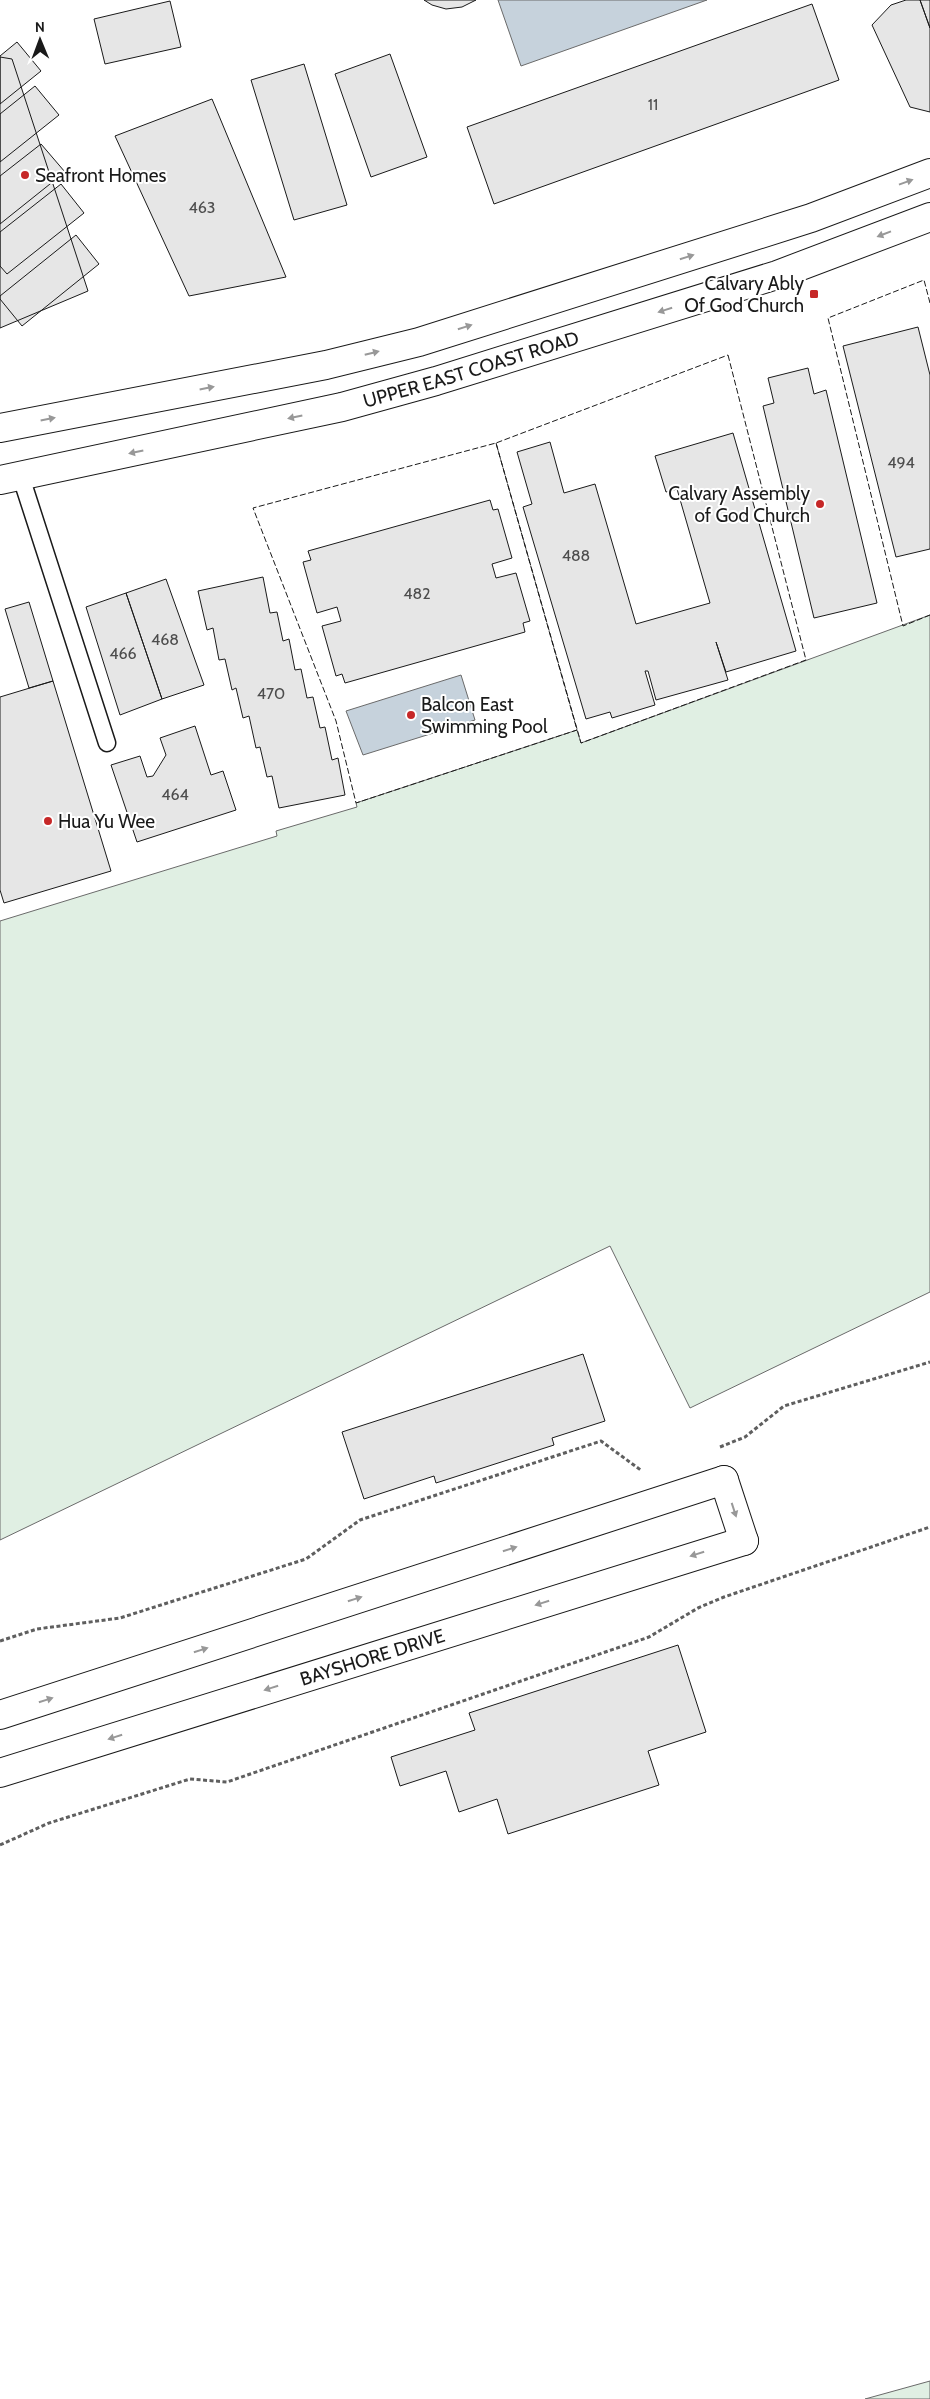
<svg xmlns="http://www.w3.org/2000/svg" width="930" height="2399" font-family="Cabin,sans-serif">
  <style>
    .green { fill: #e0efe3; stroke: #6a6a6a }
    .water { fill: #c6d2dc; stroke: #6a6a6a }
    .building { fill: #e6e6e6; stroke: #1a1a1a }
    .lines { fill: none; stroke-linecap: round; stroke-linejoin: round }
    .lane-casing { stroke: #1a1a1a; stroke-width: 19 }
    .street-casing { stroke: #1a1a1a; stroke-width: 30 }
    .secondary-casing { stroke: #1a1a1a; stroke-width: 30 }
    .path { stroke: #5f5f5f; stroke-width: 3; stroke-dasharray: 4 2.5; stroke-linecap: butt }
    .lane { stroke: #fff; stroke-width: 16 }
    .street { stroke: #fff; stroke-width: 28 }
    .secondary { stroke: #fff; stroke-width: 28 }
    .fence { stroke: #1a1a1a; stroke-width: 1; stroke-dasharray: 6 2.5; stroke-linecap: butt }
    .oneway { fill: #989898 }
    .poi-dot { fill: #c62828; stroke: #fff; stroke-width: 2 }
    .labels { text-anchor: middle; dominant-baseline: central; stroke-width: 4; stroke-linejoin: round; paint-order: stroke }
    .number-label { font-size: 16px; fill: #4d4d4d }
    .poi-label { font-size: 19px; fill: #1a1a1a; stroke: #fff; text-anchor: start }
    .street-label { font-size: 19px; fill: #1a1a1a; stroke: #fff }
  </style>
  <rect width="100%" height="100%" fill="#fff"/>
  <path class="green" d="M930,615v677l-240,116 -80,-162 -610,294v-619l277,-85 -1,-5 81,-24 -1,-4 221,-73 4,13z
    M930,2381v18h-65z"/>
  <path class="water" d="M498,0h209l-186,66z
    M461,675l14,45 -112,35 -17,-44z"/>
  <path class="building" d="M424,0h52l-14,7 -16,2 -14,-4z
    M906,0h14l10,28v84l-20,-5 -38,-82 19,-20z
    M920,0h10v28z
    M170,1l11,46 -76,17 -11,-45z
    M812,4l27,76 -345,124 -27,-77z
    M17,42l24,29 -41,33v-48z
    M390,54l37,103 -56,20 -36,-103z
    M0,57l12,2 76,232 -88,37z
    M304,64l43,141 -53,15 -43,-140z
    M35,86l24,29 -59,47v-48z
    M212,99l74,178 -97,19 -74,-160z
    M41,144l24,28 -65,52v-48z
    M61,184l23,29 -77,61 -7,-8v-34z
    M76,235l23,29 -77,62 -22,-27v-3z
    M918,327l12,48v174l-34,8 -53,-211z
    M808,368l6,26 12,-4 51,213 -63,15 -51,-212 11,-3 -6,-25z
    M733,433l63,218 -70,21 -10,-30 12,38 -72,20 -8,-29h-3l10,34 -43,13 -2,-6 -24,7 -63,-212 9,-3 -15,-52 33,-10 14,51 31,-9 41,140 74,-21 -33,-114 -11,3 -11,-36z
    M490,500l3,10 5,-1 14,49 -20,6 4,14 20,-5 14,48 -7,2 2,9 -180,51 -3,-9 -6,2 -14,-50 19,-5 -4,-14 -20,6 -14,-51 8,-2 -3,-9z
    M263,577l7,36 7,-1 6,29 6,-2 6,31 6,-1 6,29 6,-1 7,31 5,-1 7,33 6,-2 7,37 -66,13 -7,-32 -5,1 -7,-30 -4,1 -7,-32 -6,2 -7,-30 -4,2 -7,-31 -6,1 -6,-32 -6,2 -9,-39z
    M166,579l38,106 -42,14 -36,-106z
    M126,593l36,106 -42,16 -34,-108z
    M29,602l24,79 -24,7 -24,-79z
    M53,681l58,190 -107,32 -4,-13v-193z
    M195,726l16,49 12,-4 13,39 -99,32 -26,-77 29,-9 7,21 6,-1 13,-21 -6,-17z
    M583,1354l22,67 -53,17 2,7 -118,38 -2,-7 -70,23 -22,-67z
    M678,1645l28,87 -58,19 11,34 -151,49 -11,-35 -38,13 -13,-41 -46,15 -9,-29 84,-27 -6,-17z"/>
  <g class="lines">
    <defs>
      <path id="lane" d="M21,477l86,266"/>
      <path id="street" d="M724,1480l20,61"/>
      <g id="secondary">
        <path d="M0,428l326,-63 93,-23 392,-124 119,-45"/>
        <path id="s1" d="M0,480l342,-73 94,-26 341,-106 153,-58"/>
        <path d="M0,1715l724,-235"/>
        <path id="s2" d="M0,1773l744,-232"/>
      </g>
    </defs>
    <use href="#lane" class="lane-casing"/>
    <use href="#street" class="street-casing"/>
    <use href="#secondary" class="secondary-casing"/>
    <path class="path" d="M720,1447l25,-10 39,-31 146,-44
      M0,1641l37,-12 83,-11 186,-59 54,-39 241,-79 41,30
      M0,1845l49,-22 141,-44 37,3 422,-145 49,-29 26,-11 206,-70"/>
    <use href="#lane" class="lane"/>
    <use href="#street" class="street"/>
    <use href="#secondary" class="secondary"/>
    <path class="fence" d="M930,303l-6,-23 -96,38 75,308 27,-11
      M728,355l78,305 -225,83 -85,-300z
      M496,443l81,287 -221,73 -20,-82 -83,-213z"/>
  </g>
  <defs><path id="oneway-solid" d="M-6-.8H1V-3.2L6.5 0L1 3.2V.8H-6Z" transform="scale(1.25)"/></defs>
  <g class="oneway">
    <use href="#oneway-solid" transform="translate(906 182) rotate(-20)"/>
    <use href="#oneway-solid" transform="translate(884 234) rotate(159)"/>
    <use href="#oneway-solid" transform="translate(687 257) rotate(-18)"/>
    <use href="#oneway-solid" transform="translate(665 310) rotate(163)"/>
    <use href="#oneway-solid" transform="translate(465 327) rotate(-18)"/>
    <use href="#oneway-solid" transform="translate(372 353) rotate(-14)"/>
    <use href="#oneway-solid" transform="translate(207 388) rotate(-11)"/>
    <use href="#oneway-solid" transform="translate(295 417) rotate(168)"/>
    <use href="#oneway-solid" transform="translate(48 419) rotate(-11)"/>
    <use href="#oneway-solid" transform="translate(136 452) rotate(168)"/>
    <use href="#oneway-solid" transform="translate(734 1510) rotate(72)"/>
    <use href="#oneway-solid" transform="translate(510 1549) rotate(-18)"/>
    <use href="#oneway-solid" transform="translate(697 1554) rotate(163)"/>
    <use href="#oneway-solid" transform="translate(355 1599) rotate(-18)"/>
    <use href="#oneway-solid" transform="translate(542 1603) rotate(163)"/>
    <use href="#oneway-solid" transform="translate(201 1650) rotate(-18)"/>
    <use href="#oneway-solid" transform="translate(271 1688) rotate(163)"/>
    <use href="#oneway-solid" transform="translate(46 1700) rotate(-18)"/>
    <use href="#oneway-solid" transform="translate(115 1737) rotate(163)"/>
  </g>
  <g class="poi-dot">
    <circle cx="25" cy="175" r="5"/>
    <rect x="809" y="289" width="10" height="10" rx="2.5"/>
    <circle cx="820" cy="504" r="5"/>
    <circle cx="411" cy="715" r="5"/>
    <circle cx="48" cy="821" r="5"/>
  </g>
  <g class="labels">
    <g class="number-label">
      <text x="653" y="104">11</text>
      <text x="202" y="207">463</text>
      <text x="901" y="462">494</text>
      <text x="576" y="555">488</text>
      <text x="417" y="593">482</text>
      <text x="165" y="639">468</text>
      <text x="123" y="653">466</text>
      <text x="271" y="693">470</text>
      <text x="175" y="794">464</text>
    </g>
    <g class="poi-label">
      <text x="35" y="175">Seafront Homes</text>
      <text x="804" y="283" text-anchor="end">Calvary Ably<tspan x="804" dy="22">Of God Church</tspan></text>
      <text x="810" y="493" text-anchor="end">Calvary Assembly<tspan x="810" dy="22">of God Church</tspan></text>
      <text x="421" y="704">Balcon East<tspan x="421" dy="22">Swimming Pool</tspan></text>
      <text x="58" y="821">Hua Yu Wee</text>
    </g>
    <g class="street-label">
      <text stroke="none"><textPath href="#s1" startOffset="484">UPPER EAST COAST ROAD</textPath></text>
      <text stroke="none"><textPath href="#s2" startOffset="390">BAYSHORE DRIVE</textPath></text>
    </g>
  </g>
  <g transform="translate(40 40) rotate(359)" stroke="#ffffff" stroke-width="4" paint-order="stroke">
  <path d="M0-4L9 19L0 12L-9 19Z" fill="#1a1a1a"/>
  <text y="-8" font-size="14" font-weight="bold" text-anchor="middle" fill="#1a1a1a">N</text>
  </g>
</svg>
